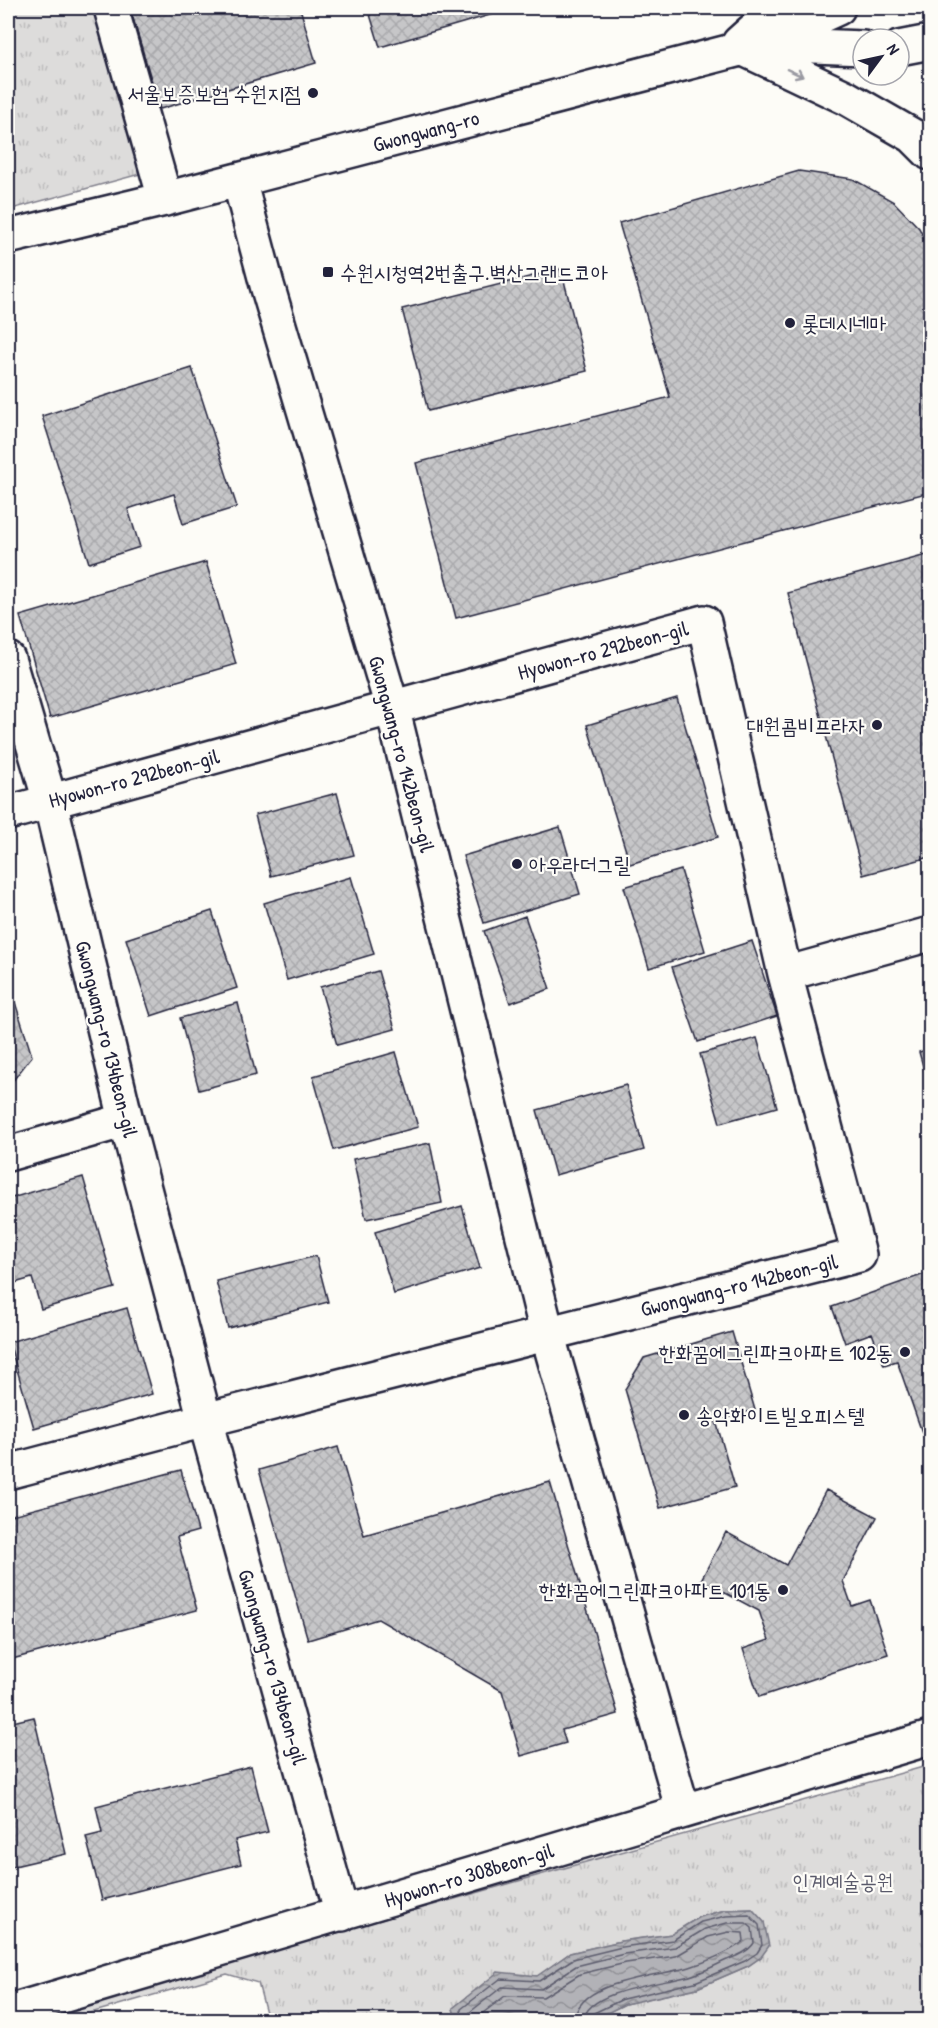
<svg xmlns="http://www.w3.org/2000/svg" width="938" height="2028" font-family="'Patrick Hand','Poor Story',sans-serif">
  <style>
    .grass { fill: url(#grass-tufts); stroke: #807f8b; stroke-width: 1.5 }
    .water { fill: url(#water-waves); stroke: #787885; stroke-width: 1.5 }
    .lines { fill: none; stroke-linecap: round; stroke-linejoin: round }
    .shore { stroke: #5c5c6d; stroke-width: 1.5 }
    .building { fill: url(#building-cross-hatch); stroke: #22223b; stroke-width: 1.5 }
    .minor-casing { stroke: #22223b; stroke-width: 38 }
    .minor { stroke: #fdfcf7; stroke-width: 33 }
    .oneway { stroke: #9a9aa2 }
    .poi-dot { fill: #22223b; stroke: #fdfcf7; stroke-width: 2 }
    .labels { text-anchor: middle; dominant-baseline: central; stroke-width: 4.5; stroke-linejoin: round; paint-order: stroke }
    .poi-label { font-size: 21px; fill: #22223b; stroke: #fdfcf7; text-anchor: end }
    .street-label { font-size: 21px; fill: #22223b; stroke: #fdfcf7 }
    .park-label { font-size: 21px; fill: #5a5a6b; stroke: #fdfcf7 }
  </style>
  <defs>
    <pattern id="grass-tufts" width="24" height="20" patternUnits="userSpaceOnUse" patternTransform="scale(1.5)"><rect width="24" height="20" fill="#dddcdb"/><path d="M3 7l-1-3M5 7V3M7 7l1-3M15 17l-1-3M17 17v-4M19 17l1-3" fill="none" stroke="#bdbcbd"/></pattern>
    <pattern id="water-waves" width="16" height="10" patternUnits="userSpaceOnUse" patternTransform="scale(1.5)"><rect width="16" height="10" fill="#b2b2b7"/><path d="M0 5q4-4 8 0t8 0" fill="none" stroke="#909096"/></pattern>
    <pattern id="building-cross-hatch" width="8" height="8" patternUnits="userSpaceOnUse" patternTransform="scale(1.5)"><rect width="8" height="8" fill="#c6c6c8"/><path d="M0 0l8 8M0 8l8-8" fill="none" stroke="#aaaaad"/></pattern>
  </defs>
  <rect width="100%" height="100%" fill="#fdfcf7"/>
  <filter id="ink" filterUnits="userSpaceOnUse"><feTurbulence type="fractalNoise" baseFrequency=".0167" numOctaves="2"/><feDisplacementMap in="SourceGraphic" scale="12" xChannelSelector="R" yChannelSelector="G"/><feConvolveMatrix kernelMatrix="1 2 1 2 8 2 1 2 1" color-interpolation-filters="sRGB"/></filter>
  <g filter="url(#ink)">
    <path class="grass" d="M8,8h86l46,166 -132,36z
      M930,1765v255h-337l32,-16 72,-16 51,-22 13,-9 3,-35 -12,-13 -27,1 -26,7 -27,17 -51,7 -51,12 -32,23 -40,-3 -45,35 3,12h-188l-10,-37 -31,-9 -161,46h-24l235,-71z"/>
    <path class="water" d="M752,1909l12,13 5,24 -8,11 -13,9 -51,22 -72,16 -32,16h-137l-3,-12 45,-36 39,4 33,-23 51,-12 51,-7 27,-17 26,-7z"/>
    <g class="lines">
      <path class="shore" d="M462,2020l-1,-11 39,-30 39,2 34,-22 49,-12 51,-7 28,-18 25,-6 23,-1 10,10 3,20 -5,8 -12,8 -50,21 -72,17 -29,14 -3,7
        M469,2020l1,-8 32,-25 39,2 35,-23 48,-12 51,-7 30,-18 22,-6h19l6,5 2,15c-6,9 -17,13 -27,17 -11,5 -22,11 -34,15 -23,8 -107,14 -109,45
        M478,2020l1,-4 26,-20 38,1 37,-23 46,-11 50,-7 32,-19 21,-5 14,1 1,8c-12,10 -38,21 -54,26 -29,9 -114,13 -115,53"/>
    </g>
    <path class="building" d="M130,8h170l16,55 -156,46z
      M368,8h146l-134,39z
      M799,171l54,8 41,23 25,26 11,22v242l-474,126 -40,-155 254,-66 -51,-174z
      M561,269l26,102 -159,40 -26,-102z
      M192,368l45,139 -54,17 -9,-30 -46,15 12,38 -51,16 -47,-147z
      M930,554v303l-67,18 -75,-282z
      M206,562l30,102 -186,54 -30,-102z
      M677,698l41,139 -88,27 -43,-139z
      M337,793l17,62 -83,21 -16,-61z
      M560,827l20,67 -96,29 -21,-67z
      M681,870l24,81 -56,17 -25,-81z
      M351,877l23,77 -87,26 -23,-77z
      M212,911l25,77 -86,28 -25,-77z
      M525,916l25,73 -40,14 -26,-72z
      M752,941l25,75 -79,26 -26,-75z
      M378,971l17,58 -58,16 -17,-58z
      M8,980l24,76 -24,31z
      M238,1003l18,72 -57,15 -19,-72z
      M757,1038l20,69 -57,16 -20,-69z
      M930,1049v42l-11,-39z
      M396,1052l22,75 -84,23 -21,-74z
      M626,1085l18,65 -89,25 -18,-65z
      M430,1143l12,60 -76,16 -13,-60z
      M83,1177l32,111 -74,21 -9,-31 -24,7v-86z
      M462,1206l18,62 -86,26 -19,-62z
      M316,1256l12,46 -100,26 -12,-47z
      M930,1272v167l-5,2 -28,-80 -13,4 -12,-32 -27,10 -13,-36z
      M127,1308l25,86 -118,34 -25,-86z
      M732,1332l23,78 -39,11 19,66 -75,21 -35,-119 19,-31z
      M338,1447l26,88 186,-53 68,232 -56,16 4,13 -45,13 -19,-65 -124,-72 -70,21 -49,-170z
      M181,1470l17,61 -21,6 20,73 -185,49 -4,-17v-126z
      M826,1490l51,27 -34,64 9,25 18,-6 18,54 -129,43 -16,-48 26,-9 -10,-29 -58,-31 25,-48 60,33z
      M34,1717l32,137 -56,13 -2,-10v-134z
      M251,1766l17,66 -33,8 6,24 -139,36 -16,-63 16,-4 -6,-27z"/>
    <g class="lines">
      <defs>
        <path id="minor" d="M111,8l54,191
          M739,43l39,-35
          M763,44l100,4
          M742,48l103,49 68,39 17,17
          M899,48l31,-6
          M239,180l28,105 125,422 155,626 136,478
          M8,237l157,-38 594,-155 79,-36
          M8,659l42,142 76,319 79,300 137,494
          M8,813l696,-191 81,352 145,-40
          M8,1154l118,-34
          M8,1472l197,-52 654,-165 -74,-281
          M8,2012l922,-274"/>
      </defs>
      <use href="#minor" class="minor-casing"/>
      <use href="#minor" class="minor"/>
    </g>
    <defs><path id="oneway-shaft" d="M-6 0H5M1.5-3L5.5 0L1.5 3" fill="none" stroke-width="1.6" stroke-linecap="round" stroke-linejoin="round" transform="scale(1.5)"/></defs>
    <use class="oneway" href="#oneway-shaft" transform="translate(795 73) rotate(25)"/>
  </g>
  <g class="poi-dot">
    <circle cx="313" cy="93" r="6"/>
    <rect x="322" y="266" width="12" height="12" rx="3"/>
    <circle cx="790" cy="323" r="6"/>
    <circle cx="877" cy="725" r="6"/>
    <circle cx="517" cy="864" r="6"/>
    <circle cx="905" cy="1352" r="6"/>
    <circle cx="684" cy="1415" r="6"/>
    <circle cx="783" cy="1590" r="6"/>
  </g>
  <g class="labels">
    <g class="poi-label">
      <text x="301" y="93">서울보증보험 수원지점</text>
      <text x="340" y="272" text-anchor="start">수원시청역2번출구.벽산그랜드코아</text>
      <text x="802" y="323" text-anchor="start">롯데시네마</text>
      <text x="865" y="725">대원콤비프라자</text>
      <text x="529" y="864" text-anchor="start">아우라더그릴</text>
      <text x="893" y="1352">한화꿈에그린파크아파트 102동</text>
      <text x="696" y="1415" text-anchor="start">송악화이트빌오피스텔</text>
      <text x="771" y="1590">한화꿈에그린파크아파트 101동</text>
    </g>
    <g class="street-label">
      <text transform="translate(426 131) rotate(-15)">Gwongwang-ro</text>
      <text transform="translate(603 650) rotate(-15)">Hyowon-ro 292beon-gil</text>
      <text transform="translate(402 754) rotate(75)">Gwongwang-ro 142beon-gil</text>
      <text transform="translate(134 778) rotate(-15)">Hyowon-ro 292beon-gil</text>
      <text transform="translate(107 1039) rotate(76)">Gwongwang-ro 134beon-gil</text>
      <text transform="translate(739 1285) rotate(-14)">Gwongwang-ro 142beon-gil</text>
      <text transform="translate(273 1667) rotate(74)">Gwongwang-ro 134beon-gil</text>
      <text transform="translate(469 1875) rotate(-17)">Hyowon-ro 308beon-gil</text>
    </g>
    <g class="park-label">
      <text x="843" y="1881">인계예술공원</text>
    </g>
  </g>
  <rect width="938" height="2028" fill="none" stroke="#fdfcf7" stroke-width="30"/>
  <rect x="15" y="15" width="908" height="1998" fill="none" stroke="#22223b" stroke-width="2" filter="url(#ink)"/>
  <g transform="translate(881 57) rotate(57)"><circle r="28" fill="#fdfcf7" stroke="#a5a5ac" stroke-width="1.5"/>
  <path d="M0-4.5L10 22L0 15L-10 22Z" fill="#22223b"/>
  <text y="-9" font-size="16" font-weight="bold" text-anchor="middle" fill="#22223b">N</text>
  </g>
</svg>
